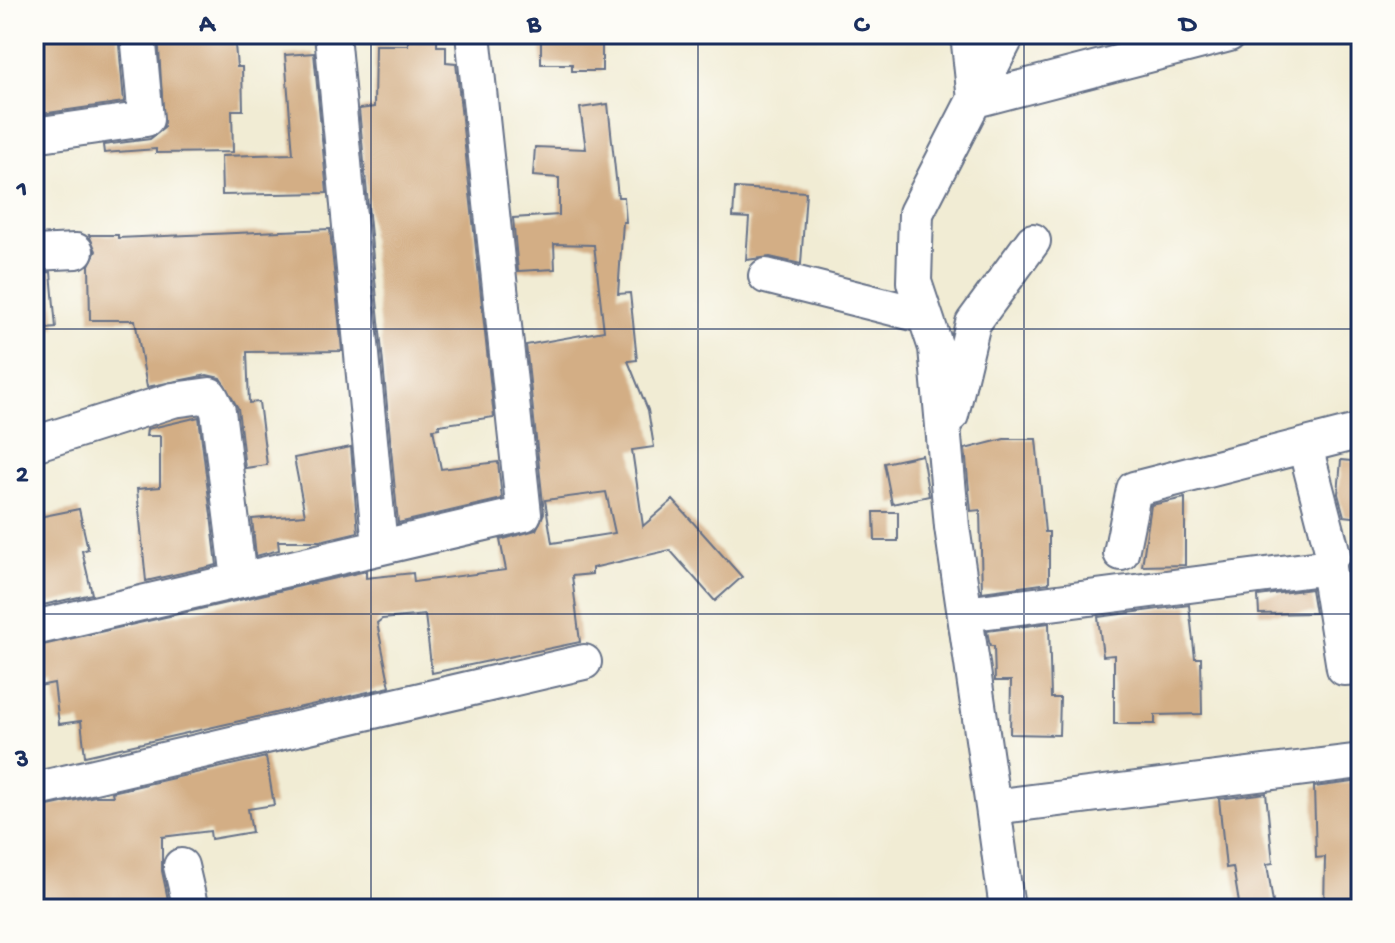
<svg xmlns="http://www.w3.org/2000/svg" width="1395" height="943" font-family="'Gochi Hand',sans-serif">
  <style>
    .building { fill: #d3ae85; fill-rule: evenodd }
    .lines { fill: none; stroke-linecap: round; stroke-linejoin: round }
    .minor-casing { stroke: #667187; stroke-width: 38 }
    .minor { stroke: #fff; stroke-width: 34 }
    .grid { fill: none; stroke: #1b2f5e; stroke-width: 2; stroke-opacity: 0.55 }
    .neatline { fill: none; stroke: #1b2f5e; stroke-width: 3 }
    .grid-label { font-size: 26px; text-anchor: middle; font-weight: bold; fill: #1b2f5e }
  </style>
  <rect width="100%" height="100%" fill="#fdfcf7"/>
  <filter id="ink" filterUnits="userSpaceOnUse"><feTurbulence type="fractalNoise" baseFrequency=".0125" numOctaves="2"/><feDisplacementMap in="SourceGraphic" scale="16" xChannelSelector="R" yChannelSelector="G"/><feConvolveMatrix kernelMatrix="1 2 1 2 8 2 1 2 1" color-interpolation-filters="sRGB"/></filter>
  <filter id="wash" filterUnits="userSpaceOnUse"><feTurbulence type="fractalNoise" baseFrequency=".006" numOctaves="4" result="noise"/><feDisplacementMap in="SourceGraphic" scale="32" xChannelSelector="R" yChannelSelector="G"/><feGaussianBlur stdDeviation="1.8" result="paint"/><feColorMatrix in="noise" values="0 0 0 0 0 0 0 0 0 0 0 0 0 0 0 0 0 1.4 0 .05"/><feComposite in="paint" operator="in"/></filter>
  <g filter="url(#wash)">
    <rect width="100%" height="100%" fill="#f1ecd4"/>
    <g id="blocks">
      <path class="building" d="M34,34h84l6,68 -90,13z
        M158,34h76l3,33h5l1,43h-11l1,42 -77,1v-4l-52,4 -1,-8 47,-6 14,-11z
        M408,34h29v12h9v16l10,1 38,354 -55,8 1,3 -7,1 8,40 57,-7 4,37 -104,24 -39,-414 15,-2 1,-62h33z
        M541,34h61v37h-30v-7h-31z
        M314,53l13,140 -105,2 -1,-39 72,-2 -8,-99z
        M608,104l10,93h6l2,25h-3l-5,72 12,-1 7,67 -9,1 20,49 6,37 -22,3 11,76 30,-26 69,77 -27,24 -45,-51 -78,18v6l-20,2 8,66 -148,31 -7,-58 -43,4 -5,4 13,64 -305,69 -4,-35 -22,3 -5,-41 -20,4v-40l332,-76v7l47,-5 1,9 92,-12 -6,-30 36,-10 8,-17 -18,-168 78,-14 -10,-86 -40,-1 1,25 -37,2 -5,-53 46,-3v-37l-26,-2 2,-29 51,2 -6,-41zM606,492l9,41 -63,10 -7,-43z
        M735,188l71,4 -5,72 -31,-7 -24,3 3,-42 -16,-1z
        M330,229l12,122 -95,1 2,51 10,-1 8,63 -22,3 -7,-60 -18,-30 -13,-3 -60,12 -12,-67h-45l-1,-55 7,-14 -7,-16h29v3z
        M51,272l5,56 -22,2v-57z
        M199,417l18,148 -71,16 -9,-92 23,-2v-51h-14l1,-7z
        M1004,439h32l9,93h4v51l-67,9 -2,-82 -9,1 -6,-62z
        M351,447l7,85 -38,9h-42l1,9 -23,6 -4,-37 53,-4 -11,-57z
        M922,455l7,41 -37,8 -8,-41z
        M1341,460l20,2v56l-17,-2 -6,-22z
        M1185,498v67l-43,1 9,-61z
        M79,509l9,40 -6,2 10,43 -58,13v-34l5,-1 -5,-19v-35z
        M874,512h24v29h-23z
        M1311,589l4,24 -56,1 -1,-18z
        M1189,605l6,53h6l1,56 -47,1v9h-41v-69l-11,1 -5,-39z
        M1049,623l2,75h9l-1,37 -49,-1 1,-53h-16l-1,-35h-4l-3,-15z
        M266,757l8,48 -26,4 4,23 -41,7 -1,-8 -48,6v34l8,38h-135l-1,-100 61,-13h18l-1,-4z
        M1361,781v128h-37l1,-52 -9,1 -2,-71z
        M1266,793l7,70 -6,1 7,45h-34l-7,-42 -7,1 -7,-69z"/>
    </g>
  </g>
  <g filter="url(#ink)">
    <use href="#blocks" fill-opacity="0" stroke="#667187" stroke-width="2"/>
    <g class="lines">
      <defs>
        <path id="minor" d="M332,34l48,513
          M968,34l7,66 254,-66
          M34,135l112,-16 -8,-85
          M34,253l42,-2
          M766,276l159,40
          M951,415l22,-92 60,-82
          M34,444l139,-44 37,-5 8,16 21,168
          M1121,553l13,-64 227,-58
          M1327,562l17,106 17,-1
          M965,614l356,-46 12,-14 -28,-108
          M34,628l490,-114 -51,-480
          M34,790l550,-128
          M993,807l-41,-280 -16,-179 -22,-66 2,-69 92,-179
          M181,866l10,43
          M1007,909l-14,-102 368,-46"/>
      </defs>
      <use href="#minor" class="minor-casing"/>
      <use href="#minor" class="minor"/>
    </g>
  </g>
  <path class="grid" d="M371,34v875M698,34v875M1024,34v875M34,329h1327M34,614h1327"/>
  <rect width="1395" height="943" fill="none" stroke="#fdfcf7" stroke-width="88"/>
  <rect x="44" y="44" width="1307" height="855" class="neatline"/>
  <g class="grid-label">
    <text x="207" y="31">A</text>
    <text x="534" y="31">B</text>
    <text x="861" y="31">C</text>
    <text x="1188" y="31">D</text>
    <text x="22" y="196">1</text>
    <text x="22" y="481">2</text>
    <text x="22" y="766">3</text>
  </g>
</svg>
